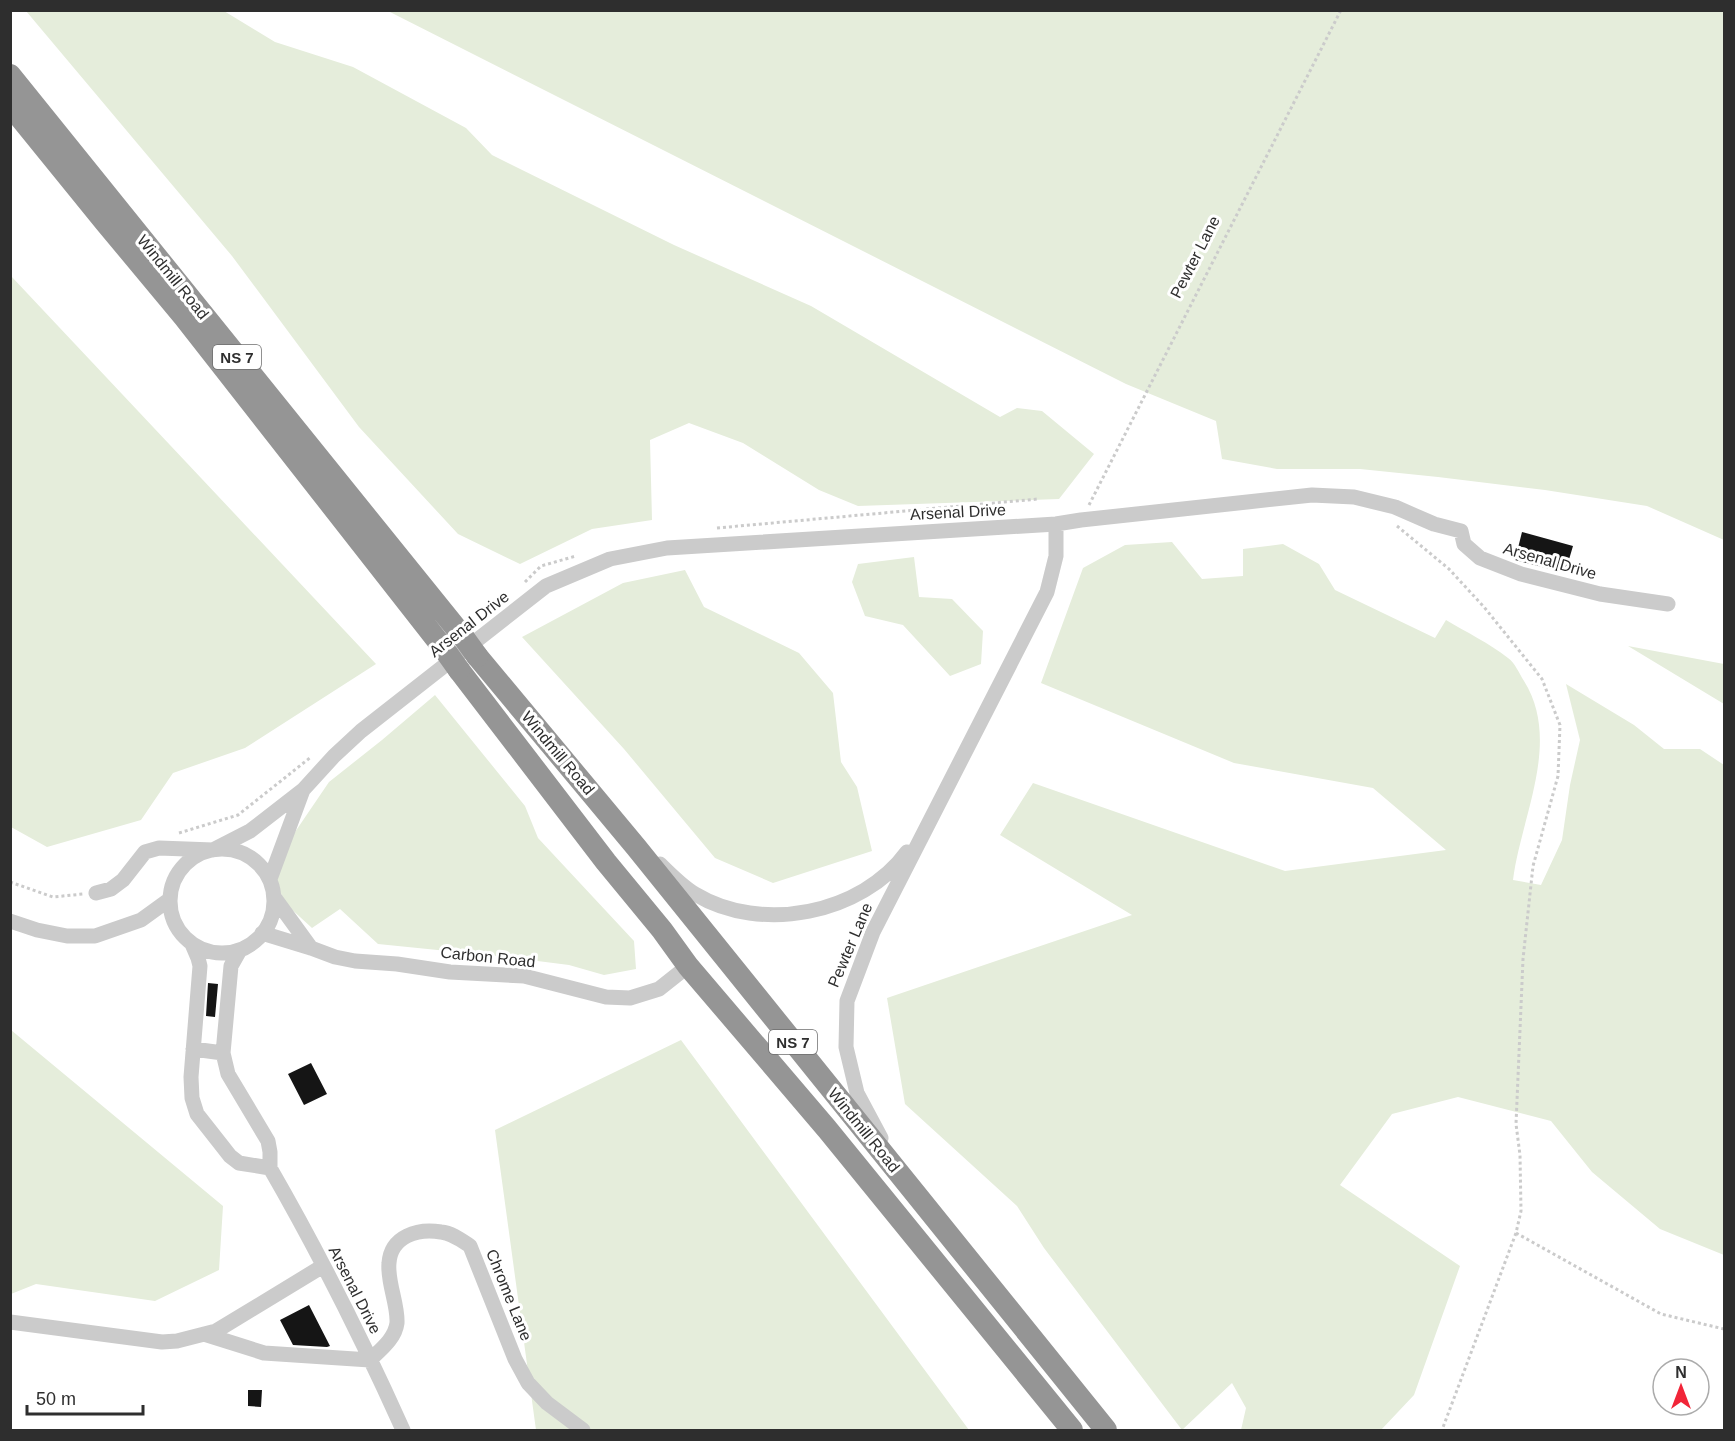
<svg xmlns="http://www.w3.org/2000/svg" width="1735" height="1441" font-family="Arial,sans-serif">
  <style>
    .green { fill: #e5eddb }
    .building { fill: #151515 }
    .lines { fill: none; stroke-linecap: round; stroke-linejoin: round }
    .path { stroke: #cbcbcb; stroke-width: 3; stroke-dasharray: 3 3; stroke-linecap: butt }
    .minor { stroke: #cbcbcb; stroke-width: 15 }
    .highway { stroke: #959595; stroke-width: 22 }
    .highway-bridge { stroke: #959595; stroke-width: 22 }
    .labels { text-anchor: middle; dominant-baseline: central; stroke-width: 6; stroke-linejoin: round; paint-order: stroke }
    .shield { fill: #fff; stroke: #6d6d6d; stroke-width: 1.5 }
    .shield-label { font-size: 15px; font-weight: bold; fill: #2e2e2e }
    .street-label { font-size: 16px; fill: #2e2e2e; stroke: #fff }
  </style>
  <rect width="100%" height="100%" fill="#fff"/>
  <path class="green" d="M26,11h198l51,31 78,25 113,61 26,27 182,90 137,61 189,111 17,-9 25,3 52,43 -35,45 -201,7 -39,-16 -76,-47 -54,-20 -39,17 2,80 -60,9 -72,35 -62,-30 -99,-107 -127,-171z
    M388,11h1336v529l-77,-34 -102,-16 -107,-13 -78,-8h-83l-55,-10 -6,-38 -90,-37z
    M11,276l365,388 -131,84 -72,25 -32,47 -94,27 -36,-20z
    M1172,542l30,37 41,-3v-27l40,-5 36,20 16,26 100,48 11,-18c20,12 43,23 62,38 7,5 11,15 16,23 38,61 -3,135 -11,199l28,5 21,-45 8,-55 10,-45 -14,-56 68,41 30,24h36l24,16v490l-64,-26 -68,-57 -41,-51 -93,-24 -66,17 -52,71 120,81 -46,129 -33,35h-140l5,-22 -14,-25 -50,47 -138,-182 -27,-42 -112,-102 -18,-106 245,-83 -132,-80 33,-52 252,88 161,-21 -73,-62 -139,-25 -193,-80 42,-115 42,-23z
    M914,557l5,40 33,2 31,32 -2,33 -31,12 -47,-51 -38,-9 -13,-34 6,-18z
    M685,570l19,37 95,46 34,40 8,69 16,25 15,64 -99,32 -58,-25 -91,-109 -102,-112 101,-54z
    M1628,646l96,18v40z
    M435,695l90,111 13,32 96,103 2,28 -32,6 -35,-10 -62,-8 -129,-13 -38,-35 -28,19 -24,-22 -11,-19 -1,-27 53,-78 53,-42z
    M11,1030l212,176 -4,64 -64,31 -119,-17 -25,10z
    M681,1040l288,390h-433l-41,-300z"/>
  <path class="building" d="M1522,532l51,14 -8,27 -50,-13z
    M208,983l10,1 -3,33 -9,-1z
    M311,1063l16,31 -23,11 -16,-31z
    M309,1305l21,41 -3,1 -34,-2 -13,-25z
    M248,1390h14l-1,17 -13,-1z"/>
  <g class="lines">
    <path class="path" d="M1089,505l252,-495
      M1397,526l52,43 35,38 58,72 18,46 -2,51 -25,90 -10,93 -7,165 4,31 1,56 -5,22 -74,197
      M717,528l321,-29
      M525,582l16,-16 35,-10
      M179,833l59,-18 73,-58
      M10,882l43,15 30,-3
      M1516,1233l145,81 63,15"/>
    <path class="minor" d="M170 901a52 52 0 1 1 104 0a52 52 0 1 1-104 0Z
      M660,864c10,10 23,23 35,30 66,40 167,20 212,-42
      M270,879l33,-89
      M96,893l15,-4 12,-9 22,-28 14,-4 54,2 37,-19 53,-41 31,-34 27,-25 185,-145 64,-27 57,-11 389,-24 25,-4 231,-25 42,2 41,10 39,17 27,7 3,13 16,14 41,16 79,20 68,10
      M274,897l37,51
      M10,921l27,9 30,6h28l46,-16 29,-21
      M262,933l49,15 24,9 20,4 42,3 53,8 74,4 82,21 24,1 29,-9 29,-23
      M192,944l6,14 2,8 -9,111 1,21 5,16 33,42 9,7 31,5c49,85 93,173 133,262
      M240,950l-9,16 -8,87 5,21 40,67 2,11v16
      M193,1049l30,4
      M881,1138l-24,-45 -11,-46 1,-46 26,-69 174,-340 9,-36v-32
      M10,1322l152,20 15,-1 39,-10 107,-65
      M204,1334l60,19 106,7c10,-10 25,-21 27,-37 1,-19 -10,-41 -8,-60 2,-27 29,-35 52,-31 11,1 20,8 29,14l45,113 13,24 19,20 36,27"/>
    <path class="highway" d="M10,75l454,563
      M10,105l95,117 79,95 260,332
      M477,656l159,191 470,583
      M459,670l147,192 56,68 26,36 139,163 245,301"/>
    <path class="highway-bridge" d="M464,638l13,18
      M444,649l15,21"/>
  </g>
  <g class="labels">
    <g class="shield">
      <rect x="213" y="345" width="48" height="24" rx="4.5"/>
      <rect x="769" y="1030" width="48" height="24" rx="4.5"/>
    </g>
    <g class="shield-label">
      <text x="237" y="357">NS 7</text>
      <text x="793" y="1042">NS 7</text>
    </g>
    <g class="street-label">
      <text transform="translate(1195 257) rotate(-63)">Pewter Lane</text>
      <text transform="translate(173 277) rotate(51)">Windmill Road</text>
      <text transform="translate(958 512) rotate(-3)">Arsenal Drive</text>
      <text transform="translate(1550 561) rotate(16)">Arsenal Drive</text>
      <text transform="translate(469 624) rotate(-38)">Arsenal Drive</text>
      <text transform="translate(558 753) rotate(50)">Windmill Road</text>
      <text transform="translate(850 945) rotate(-67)">Pewter Lane</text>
      <text transform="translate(488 957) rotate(6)">Carbon Road</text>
      <text transform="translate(864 1130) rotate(51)">Windmill Road</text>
      <text transform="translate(355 1290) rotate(63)">Arsenal Drive</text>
      <text transform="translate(509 1295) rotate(68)">Chrome Lane</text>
    </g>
  </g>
  <rect width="1735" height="1441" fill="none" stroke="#2e2e2e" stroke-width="24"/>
  <g transform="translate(1681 1387)"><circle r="28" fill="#ffffff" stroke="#ababab" stroke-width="1.5"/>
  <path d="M0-4.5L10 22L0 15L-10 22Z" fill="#f12538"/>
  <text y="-9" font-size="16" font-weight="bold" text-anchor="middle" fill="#2e2e2e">N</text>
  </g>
  <path d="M27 1405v9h116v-9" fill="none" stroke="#2e2e2e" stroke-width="3"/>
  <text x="36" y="1405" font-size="18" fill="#2e2e2e" stroke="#ffffff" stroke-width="4.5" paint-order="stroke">50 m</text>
</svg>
